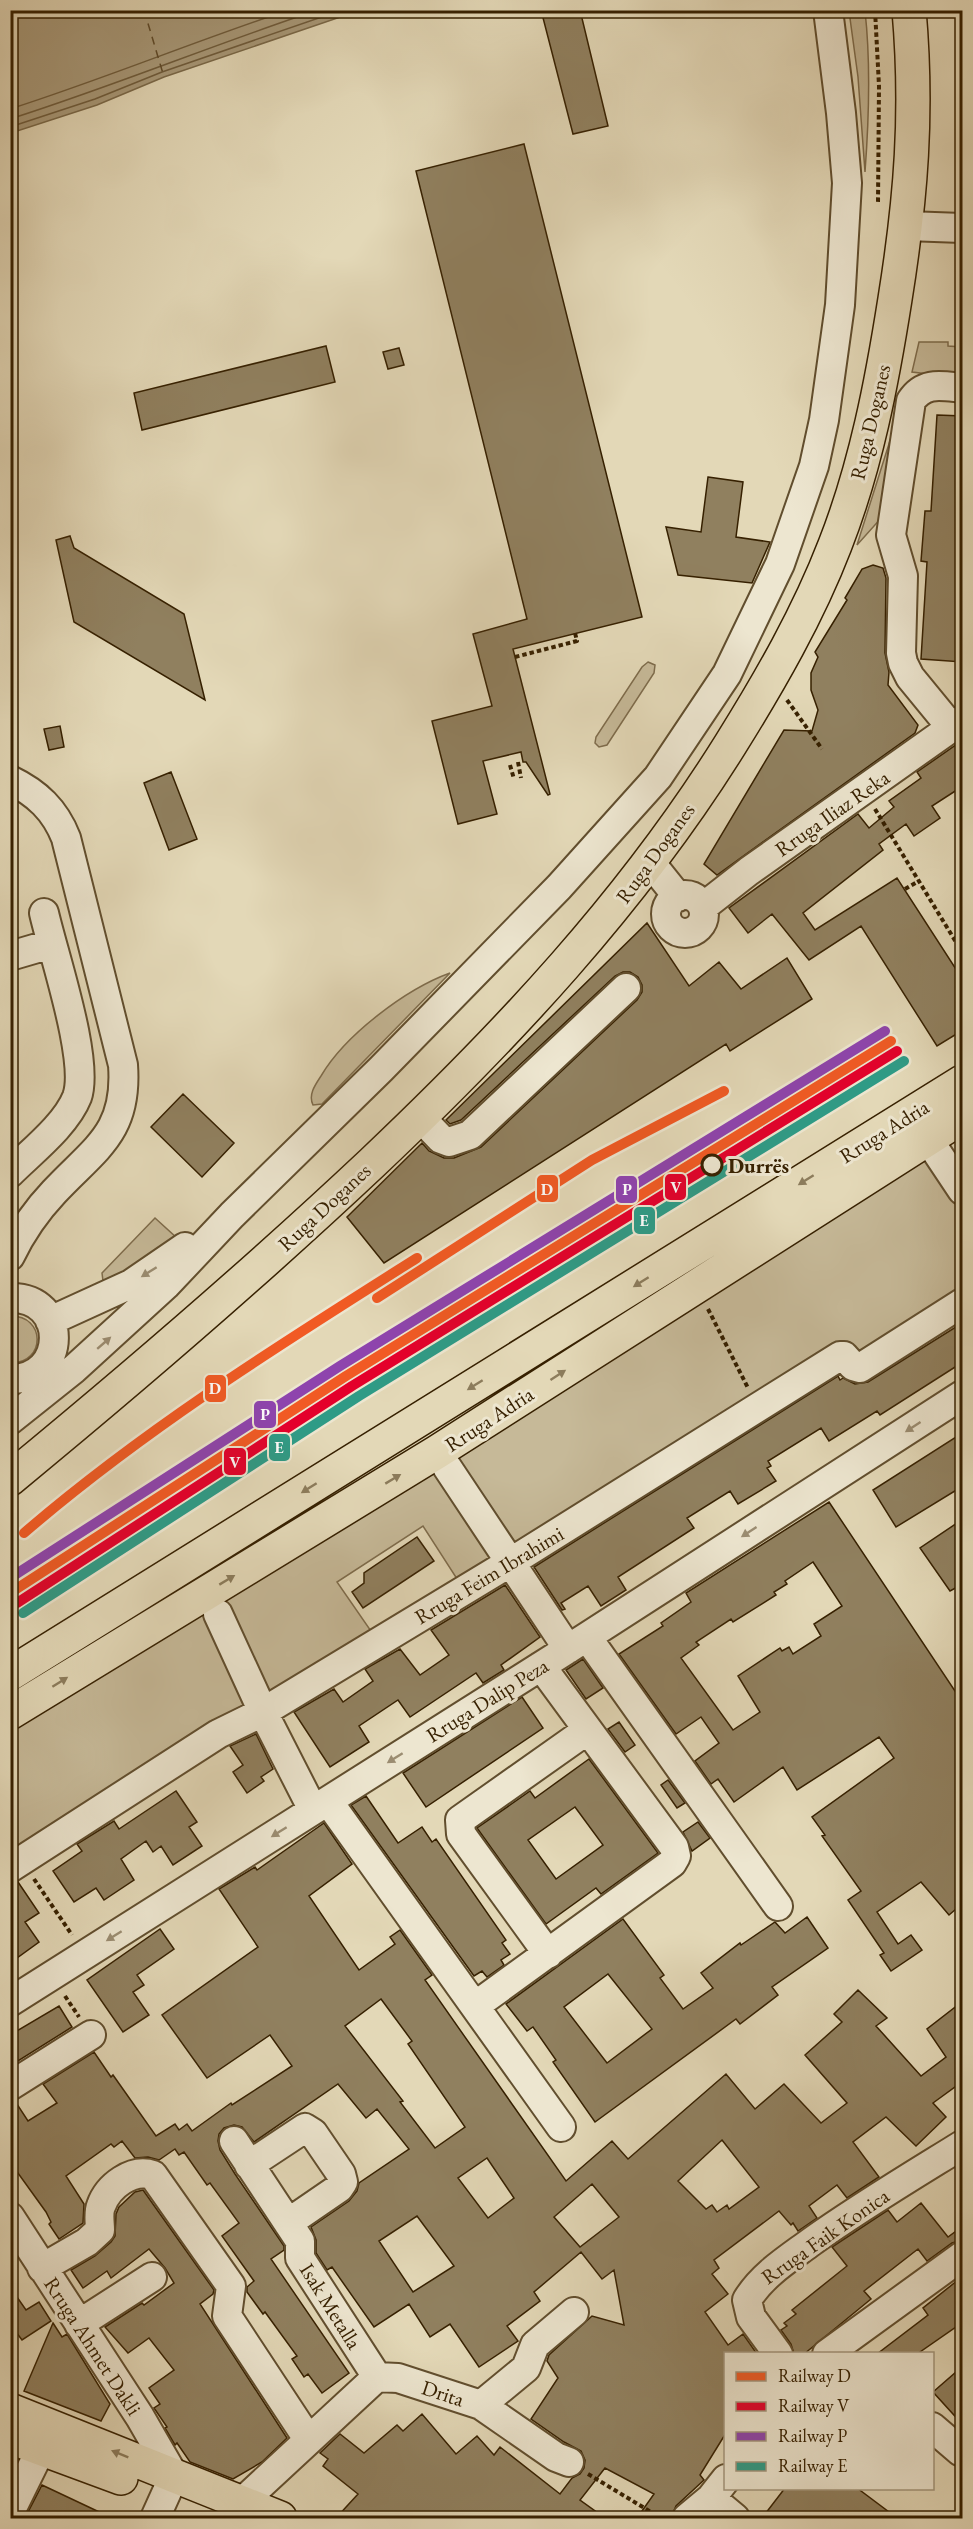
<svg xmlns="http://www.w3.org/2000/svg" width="973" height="2529" font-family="'EB Garamond',serif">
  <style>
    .green { fill: #c6b998; stroke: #7e6c4c; stroke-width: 1.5 }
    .water { fill: #a89979; stroke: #7a6949; stroke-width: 1.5 }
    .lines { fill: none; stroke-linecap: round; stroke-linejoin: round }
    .shore { stroke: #6f5c3c; stroke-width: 1.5 }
    .ferry { stroke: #5e4a2a; stroke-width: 1.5; stroke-dasharray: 8 6; stroke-linecap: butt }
    .building { fill: #90805f; stroke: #362000; stroke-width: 1.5; fill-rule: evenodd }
    .minor-casing { stroke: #614e2e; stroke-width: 32 }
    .major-casing { stroke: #362000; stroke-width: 36 }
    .path { stroke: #362000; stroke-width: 4; stroke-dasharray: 4.5 3; stroke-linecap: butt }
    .minor { stroke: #ede6d0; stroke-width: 28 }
    .major { stroke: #e3d8b7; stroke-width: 33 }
    .rail-1-casing { stroke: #ede6d0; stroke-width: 15 }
    .rail-2-casing { stroke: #ede6d0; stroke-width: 15 }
    .rail-3-casing { stroke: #ede6d0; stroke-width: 15 }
    .rail-4-casing { stroke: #ede6d0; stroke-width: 15 }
    .rail-1 { stroke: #f15a24; stroke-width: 10 }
    .rail-2 { stroke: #e4002b; stroke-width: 10 }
    .rail-3 { stroke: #8e44ad; stroke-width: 10 }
    .rail-4 { stroke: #2f9b86; stroke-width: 10 }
    .oneway { fill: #8c7c5c }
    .oneway2 { fill: #9b8d72 }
    .stop-dot { fill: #ede6d0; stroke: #362000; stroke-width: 3 }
    .labels { text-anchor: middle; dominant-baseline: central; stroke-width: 6; stroke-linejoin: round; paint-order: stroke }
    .street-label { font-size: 21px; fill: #362000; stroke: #ede6d0 }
    .stop-label { font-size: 21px; font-weight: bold; fill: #362000; stroke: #ede6d0; text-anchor: start }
    .line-badge { stroke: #ede6d0; stroke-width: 2 }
    .badge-label { font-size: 16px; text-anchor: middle; font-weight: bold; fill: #fff }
  </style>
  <rect width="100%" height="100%" fill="#e3d8b7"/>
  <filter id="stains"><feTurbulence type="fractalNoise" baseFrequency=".00333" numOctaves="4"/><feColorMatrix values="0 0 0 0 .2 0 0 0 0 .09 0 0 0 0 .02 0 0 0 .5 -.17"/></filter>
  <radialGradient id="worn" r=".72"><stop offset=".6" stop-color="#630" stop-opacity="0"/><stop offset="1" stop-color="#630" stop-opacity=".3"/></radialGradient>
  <path class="green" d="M849,11h16c6,53 4,108 0,161l-7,-95z
    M919,342h29v4l14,1v31l-50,-6z
    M894,428l-11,88 -26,29z
    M648,662l7,3 -1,8 -47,72 -8,2 -4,-4 1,-6 46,-70z
    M450,973l-128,131 -9,1c-5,-10 2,-20 8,-29 24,-41 85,-87 129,-103z
    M925,1151l37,56v86l-503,289 -36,-56 -86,56 36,52 -362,223v-139z
    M155,1218l23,21 -69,45 -6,-3 -1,-8z
    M10,1316c36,-1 36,47 1,47z"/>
  <path class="water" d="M11,10h347v1l-194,66 -67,28 -86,28z"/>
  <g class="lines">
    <path class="shore" d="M10,109c94,-30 185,-68 279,-99
      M10,119c104,-33 205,-75 308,-109
      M10,127l85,-28 67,-27 180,-62"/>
    <path class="ferry" d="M144,10l20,67
      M335,10l3,8
      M10,129l2,4"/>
  </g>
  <path class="building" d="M541,10h39l28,116 -35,8z
    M524,144l118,473 -129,32 37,145 -2,1 -22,-33h-3l-2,-10 -38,9 14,53 -39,10 -26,-103 60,-15 -19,-72 54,-15 -111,-448z
    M326,346l9,36 -193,48 -8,-37z
    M399,348l5,17 -16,4 -5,-17z
    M937,415l26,1v246l-42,-3 6,-97 -6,-1 4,-50h6z
    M708,477l35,5 -7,55 34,5 -18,41 -74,-8 -12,-48 35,5z
    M70,536l4,12 110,66 21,86 -131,-78 -18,-82z
    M873,565l10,3 3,10 -1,75 4,19 -1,13 30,40 -3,8 -198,142 -13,-11 80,-134 28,1 6,-21 -7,-20v-17l7,-16 -3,-5 32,-52 -2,-2 17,-29z
    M60,726l4,21 -15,3 -5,-21z
    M963,740v46l-31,20 8,12 -26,18 -8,-12 -27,20 4,6 -80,63 12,17 82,-52 66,102v50l-26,16 -76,-120 -52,34 -37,-46 -24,19 -19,-25 129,-94 11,14 25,-21 -5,-6 32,-23 -4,-6z
    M171,772l26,67 -28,11 -25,-67z
    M647,923l42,63 30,-24 22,27 46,-31 25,41 -82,52 -4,-7 -342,219 -37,-46 75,-74 7,8 15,7h10l27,-11 156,-147 5,-8v-7l-4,-8 -8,-5h-7l-8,4 -154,144 -11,4 -4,-4z
    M183,1094l51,49 -32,34 -51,-50z
    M959,1325l4,6v31l-83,53 -3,-4 -48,30 -8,-13 -53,33 3,5 -4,2 9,13 -38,23 -8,-13 -43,27 7,10 -76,49 8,13 -25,16 -13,-20 -27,17 4,6 -3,1 -28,-43 304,-191 2,4 3,-2 12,6 13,-2z
    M956,1437l7,11v38l-67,41 -23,-37z
    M829,1502l134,201v200l-14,12 -28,-33 -44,30 21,32 13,-9 11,15 -31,21 -11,-16 4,-2 -36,-53 13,-9 -39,-55 3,-1 -13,-18 82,-59 -15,-21 -82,53 -14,-23 -49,35 -16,-23 -7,5 -16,-23 24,-18 -18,-26 -25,17 -57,-80 44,-28 -2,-3 30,-21 -5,-9zM813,1562l29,44 -28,18 7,12 -28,18 -4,-7 -7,4 -2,-3 -42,28 22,36 -27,18 -52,-72 18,-13 -3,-3 35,-23 2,3 43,-27 -2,-3 13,-8 -2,-3z
    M963,1519v65l-13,7 -30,-43z
    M417,1537l17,24 -71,47 -11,-16 12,-9v-10z
    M505,1585l35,52 -39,28 3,5 -21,13 -7,-10 -66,44 -12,-17 -39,26 10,16 -39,25 -36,-55 40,-23 9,13 30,-21 -8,-12 35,-20 20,26 29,-20 -18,-25z
    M583,1659l20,29 -17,11 -20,-29z
    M522,1697l21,31 -117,79 -23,-34z
    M619,1722l16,23 -10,7 -17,-23z
    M256,1734l17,35 -12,8 3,4 -17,12 -14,-21 10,-7 -13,-19z
    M589,1759l69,94 -57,41 -5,-6 -50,36 -69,-96 53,-37 5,7zM575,1807l28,38 -47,34 -28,-39z
    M668,1780l17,23 -8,5 -16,-23z
    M176,1791l21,31 -8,5 13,19 -29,19 -12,-19 -8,6 -7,-11 -25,18 13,21 -30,20 -8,-12 -22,14 -21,-31 29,-20 -5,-7 37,-23 5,8z
    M366,1796l32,47 24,-16 10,15 4,-3 70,101 -4,3 8,11 -9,6 3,5 -17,12 -5,-6 -8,5 -123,-171z
    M698,1822l12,16 -18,13 -9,-19z
    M324,1823l28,41 -43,32 50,74 36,-26 -5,-7 10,-7 32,45 -7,5 141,201 46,-40 16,18 98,-85 29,35 29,-25 37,39 26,-20 -42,-48 37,-33 -8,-8 24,-24 29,28 -11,8 45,50 25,-19 -19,-28 36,-28v80l-30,22 13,14 -30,29 -30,-29 -33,25 26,35 -32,21 -10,-13 -28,21 8,12 -19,13 -5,-8 -2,2 -12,-14 -65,49 5,8 -7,6 16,20 -23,18 23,33 15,-11 14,20h-31v79l-26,42 4,5 -28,26 -5,12h-34l17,-24 -49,-26 -25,32 25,18h-269l22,-24 -35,-28 5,-7 -8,-6 20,-19 24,19 33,-28 6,6 19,-17 34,40 21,-18 17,19 6,-8 60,47 12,-16 8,-4 4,-6 1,-8 -4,-9 -17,-9 -33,-23 27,-41 -11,-17 2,-6 43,-39 32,9 -10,-55 -12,9 -21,-27 -47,40 6,9 -33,25 11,15 -39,26 -29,-43 -20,13 -21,-33 -35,23 -42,-60 -5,3 -11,-17v-13l-5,-13 38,-26 8,-10 2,-8 50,-34 -32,-40 -11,9 -28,-34 -84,58 -12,-15 -8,-2 -10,3 -5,6 -1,7 2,9 15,24 49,72v4l-13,9 78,114 -27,20 -14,-19 -4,3 -12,-18 5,-3 -32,-44 -2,2 -16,-22v-5l7,-6 -32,-45 17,-13 -29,-40 -3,2 -23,-33 -5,3 -4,-6 -16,11 -11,-3 -13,1 -13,-17 -8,6 -3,-3 -45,32 18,28 -1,19 -24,16 -10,-15 2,-2 -5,-10 -36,-50v-60l5,-1 13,20 29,-18 -14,-19 51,-32 17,25 2,-2 43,61 19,-12 4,6 8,-6 5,7 39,-28 1,2 60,-39 -22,-31 -63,43 -45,-63 96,-68 -39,-58 36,-22 2,3zM381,1999l31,42 -4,3 57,83 -30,21 -35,-46 3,-1 -58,-75zM722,2140l37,47 -30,22 -2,-4 -10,7 -5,-7 -6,4 -28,-28zM487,2158l27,40 -26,20 -30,-40zM592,2184l27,33 -39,30 -26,-30zM417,2216l37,50 -41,26 -34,-51z
    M18,1882l21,31 -14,9 14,20 -22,16 -7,-9v-65z
    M807,1917l21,31 -56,39 6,8 -38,29 -4,-5 -141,103 -42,-60 3,-2 -23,-33 -6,4 -21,-27 117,-85 41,56 -4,3 23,31 30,-21 -12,-15 39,-30 1,2 34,-23 10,11zM608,1974l44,55 -45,34 -43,-56z
    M160,1929l14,20 -37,26 7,10 -11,7 16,23 -26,17 -36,-52z
    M59,2006l13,21 -62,39v-31z
    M143,2190l71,100 -1,4 -13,10 87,134 -25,24 -29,17 -43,-17 -13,-19 -2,2 -10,-17 2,-1 -13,-19 6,-4 -11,-16 25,-18 -25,-32 -21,15 -23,-26 37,-24 2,2 30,-22 -9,-15 -16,-19 -38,29 -4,-7 -24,17 -12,-18 24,-14 16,-14 4,-6 1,-22 3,-7 16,-15z
    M921,2203l27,34 15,-11v14l-11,3 -25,18 -9,-12 -54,42 7,8 -67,55h-10l-3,-10 -10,-14 6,-4 -3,-3 12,-9 -4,-4 55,-44 -15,-19 56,-37 9,12z
    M963,2276v46l-46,32h-40l51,-39 -5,-7z
    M10,2287l16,23 13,-8 12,19 -29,19 -12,-16z
    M53,2323l9,14 5,-3 43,70 -9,17 -77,-30z
    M963,2366v59l-30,-33z
    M42,2485l70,33h-87z
    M785,2488h72l40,30h-135z"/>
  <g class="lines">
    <defs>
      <path id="minor" d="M907,226l55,2
        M951,727l-41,-50 -7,-14 -2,-10 2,-77 -12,-41 20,-134c13,-20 31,-15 51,-13
        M10,780c27,13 45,30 56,58l57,227c5,68 -28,83 -69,127 -17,18 -33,41 -44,64
        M650,862l28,35
        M666 914a19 19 0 1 1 38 0a19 19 0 1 1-38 0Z
        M703,907l46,-36 213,-151
        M10,956l41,-12
        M420,1117l21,22 8,3 21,-7 156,-147
        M928,1139l34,51
        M10,1173c21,-21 56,-48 67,-76 13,-36 -24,-144 -33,-184
        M10,1298c59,-2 58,82 0,81
        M50,1321l81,-37 54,-37
        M10,1420l64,-51 92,-84 66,-70 149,-146 178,-182 99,-110 69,-103 53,-110 34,-98 10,-46 16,-115 7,-122 -6,-70 -13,-103
        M447,1467l121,182
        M218,1614l45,98 50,98
        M587,1637l191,269
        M328,1801l233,326
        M10,1868l208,-134 45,-22 248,-150 329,-206h4l9,10 7,2 102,-65
        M548,1954l-87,-120 -1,-14 126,-89
        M10,2002l558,-353 394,-254
        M475,2006l197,-143 4,-7 -2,-9 -133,-181
        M10,2086l81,-51
        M234,2141l66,100v17l77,119
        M249,2165l56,-37 8,5 28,41 2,8 -4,6 -51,35
        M10,2217l130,200 34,59 -19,42
        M42,2268l45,-26 13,-12c0,-7 -2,-17 1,-24 7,-20 31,-38 52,-31l78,111 -4,30 81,123
        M79,2324l73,-47
        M778,2354l-27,-37 -4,-17c15,-25 41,-41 64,-58 49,-35 101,-66 151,-97
        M827,2354l135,-98
        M481,2405l45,-37 9,-23 39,-33
        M932,2427l28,24
        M711,2498l24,20
        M241,2503l136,-126 21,1 83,27 75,52 13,5
        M10,2512l31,-63
        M687,2518l24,-20 15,-19"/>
      <path id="major" d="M10,1479c124,-102 245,-206 362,-316 134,-127 260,-261 358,-418 40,-64 78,-130 105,-200 31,-79 47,-163 60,-246 16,-100 23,-187 14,-289
        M10,1674l952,-592
        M10,1713l427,-261 525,-335
        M10,2410l270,108
        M10,2437l111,41"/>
    </defs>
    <use href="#minor" class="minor-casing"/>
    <use href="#major" class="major-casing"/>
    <path class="path" d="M875,10l4,76 -1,118
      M515,657l62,-16 -2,-8
      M787,700l35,49
      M518,762l3,16
      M510,765l4,14
      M875,809l87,143
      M905,889l14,-8
      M708,1309l40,79
      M34,1879l38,56
      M65,1996l14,21
      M588,2474l73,44"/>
    <use href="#minor" class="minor"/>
    <use href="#major" class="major"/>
    <defs>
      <path id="rail-1" d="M377,1298l215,-138 132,-69
        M24,1533c122,-105 257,-189 393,-275
        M10,1593l336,-217 545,-335"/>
      <path id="rail-2" d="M17,1603l335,-217 545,-335"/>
      <path id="rail-3" d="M10,1578l330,-212 545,-335"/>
      <path id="rail-4" d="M23,1613l336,-217 545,-335"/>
    </defs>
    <use href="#rail-1" class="rail-1-casing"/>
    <use href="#rail-2" class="rail-2-casing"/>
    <use href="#rail-3" class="rail-3-casing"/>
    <use href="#rail-4" class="rail-4-casing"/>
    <use href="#rail-1" class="rail-1"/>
    <use href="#rail-2" class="rail-2"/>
    <use href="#rail-3" class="rail-3"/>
    <use href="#rail-4" class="rail-4"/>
  </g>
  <defs><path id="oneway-solid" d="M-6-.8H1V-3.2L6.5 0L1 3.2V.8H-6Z" transform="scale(1.5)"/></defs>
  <g class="oneway">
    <use href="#oneway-solid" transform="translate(806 1180) rotate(148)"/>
    <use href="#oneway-solid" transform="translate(641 1282) rotate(148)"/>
    <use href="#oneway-solid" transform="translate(558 1375) rotate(-33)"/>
    <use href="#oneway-solid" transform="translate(475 1385) rotate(148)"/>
    <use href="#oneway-solid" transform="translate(393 1479) rotate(-31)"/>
    <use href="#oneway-solid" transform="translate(309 1488) rotate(148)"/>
    <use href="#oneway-solid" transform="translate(227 1580) rotate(-31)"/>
    <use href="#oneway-solid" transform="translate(60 1682) rotate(-32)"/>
    <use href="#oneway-solid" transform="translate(120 2454) rotate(-158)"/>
  </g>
  <g class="oneway2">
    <use href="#oneway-solid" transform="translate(149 1272) rotate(148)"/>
    <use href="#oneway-solid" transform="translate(104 1343) rotate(-41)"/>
    <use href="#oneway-solid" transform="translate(913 1427) rotate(147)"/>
    <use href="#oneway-solid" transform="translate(749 1532) rotate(147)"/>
    <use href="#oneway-solid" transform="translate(395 1758) rotate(148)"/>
    <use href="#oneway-solid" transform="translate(279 1832) rotate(148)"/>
    <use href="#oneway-solid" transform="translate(114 1936) rotate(148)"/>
  </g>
  <circle class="stop-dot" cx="712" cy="1165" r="10"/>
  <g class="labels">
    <g class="street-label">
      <text transform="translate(870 422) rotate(-77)">Ruga Doganes</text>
      <text transform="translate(832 813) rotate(-35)">Rruga Iliaz Reka</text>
      <text transform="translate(655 853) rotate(-54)">Ruga Doganes</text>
      <text transform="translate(884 1131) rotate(-32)">Rruga Adria</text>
      <text transform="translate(324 1207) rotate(-43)">Ruga Doganes</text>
      <text transform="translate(489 1419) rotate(-33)">Rruga Adria</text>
      <text transform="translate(489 1575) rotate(-31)">Rruga Feim Ibrahimi</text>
      <text transform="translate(487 1700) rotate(-32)">Rruga Dalip Peza</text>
      <text transform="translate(825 2236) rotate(-35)">Rruga Faik Konica</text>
      <text transform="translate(331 2306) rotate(58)">Isak Metalla</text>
      <text transform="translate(93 2346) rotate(57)">Rruga Ahmet Dakli</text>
      <text transform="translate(443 2393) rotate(18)">Drita</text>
    </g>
    <g class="stop-label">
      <text x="728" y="1165">Durrës</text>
    </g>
  </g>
  <g class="line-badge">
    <rect x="664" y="1173" width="23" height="28" rx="6" fill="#e4002b"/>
    <rect x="536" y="1174" width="23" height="29" rx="6" fill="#f15a24"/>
    <rect x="615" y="1175" width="23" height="29" rx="6" fill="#8e44ad"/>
    <rect x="633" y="1206" width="23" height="29" rx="6" fill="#2f9b86"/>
    <rect x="204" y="1374" width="23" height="29" rx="6" fill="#f15a24"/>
    <rect x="253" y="1400" width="24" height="29" rx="6" fill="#8e44ad"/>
    <rect x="268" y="1433" width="23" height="29" rx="6" fill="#2f9b86"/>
    <rect x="223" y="1447" width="24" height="29" rx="6" fill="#e4002b"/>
  </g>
  <g class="badge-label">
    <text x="676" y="1193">V</text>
    <text x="547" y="1195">D</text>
    <text x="627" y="1195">P</text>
    <text x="644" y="1226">E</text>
    <text x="215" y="1394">D</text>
    <text x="265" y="1420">P</text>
    <text x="279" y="1453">E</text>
    <text x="235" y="1468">V</text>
  </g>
  <rect width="973" height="2529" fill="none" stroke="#e3d8b7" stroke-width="36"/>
  <rect x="12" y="12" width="949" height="2505" fill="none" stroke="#362000" stroke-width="3"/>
  <rect x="18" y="18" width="937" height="2493" fill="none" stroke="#362000" stroke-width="1.5"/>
  <rect x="724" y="2352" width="210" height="138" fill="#ede6d0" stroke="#a4977d" stroke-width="1.5"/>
  <rect x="736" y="2372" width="30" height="9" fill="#f15a24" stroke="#a4977d" stroke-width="1.5"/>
  <text x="778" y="2382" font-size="18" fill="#362000">Railway D</text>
  <rect x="736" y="2402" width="30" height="9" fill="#e4002b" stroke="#a4977d" stroke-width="1.5"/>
  <text x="778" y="2412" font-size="18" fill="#362000">Railway V</text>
  <rect x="736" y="2432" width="30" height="9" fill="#8e44ad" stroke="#a4977d" stroke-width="1.5"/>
  <text x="778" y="2442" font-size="18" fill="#362000">Railway P</text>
  <rect x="736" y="2462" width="30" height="9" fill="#2f9b86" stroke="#a4977d" stroke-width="1.5"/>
  <text x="778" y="2472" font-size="18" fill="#362000">Railway E</text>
  <rect width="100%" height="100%" filter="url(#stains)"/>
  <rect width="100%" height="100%" fill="url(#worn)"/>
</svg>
